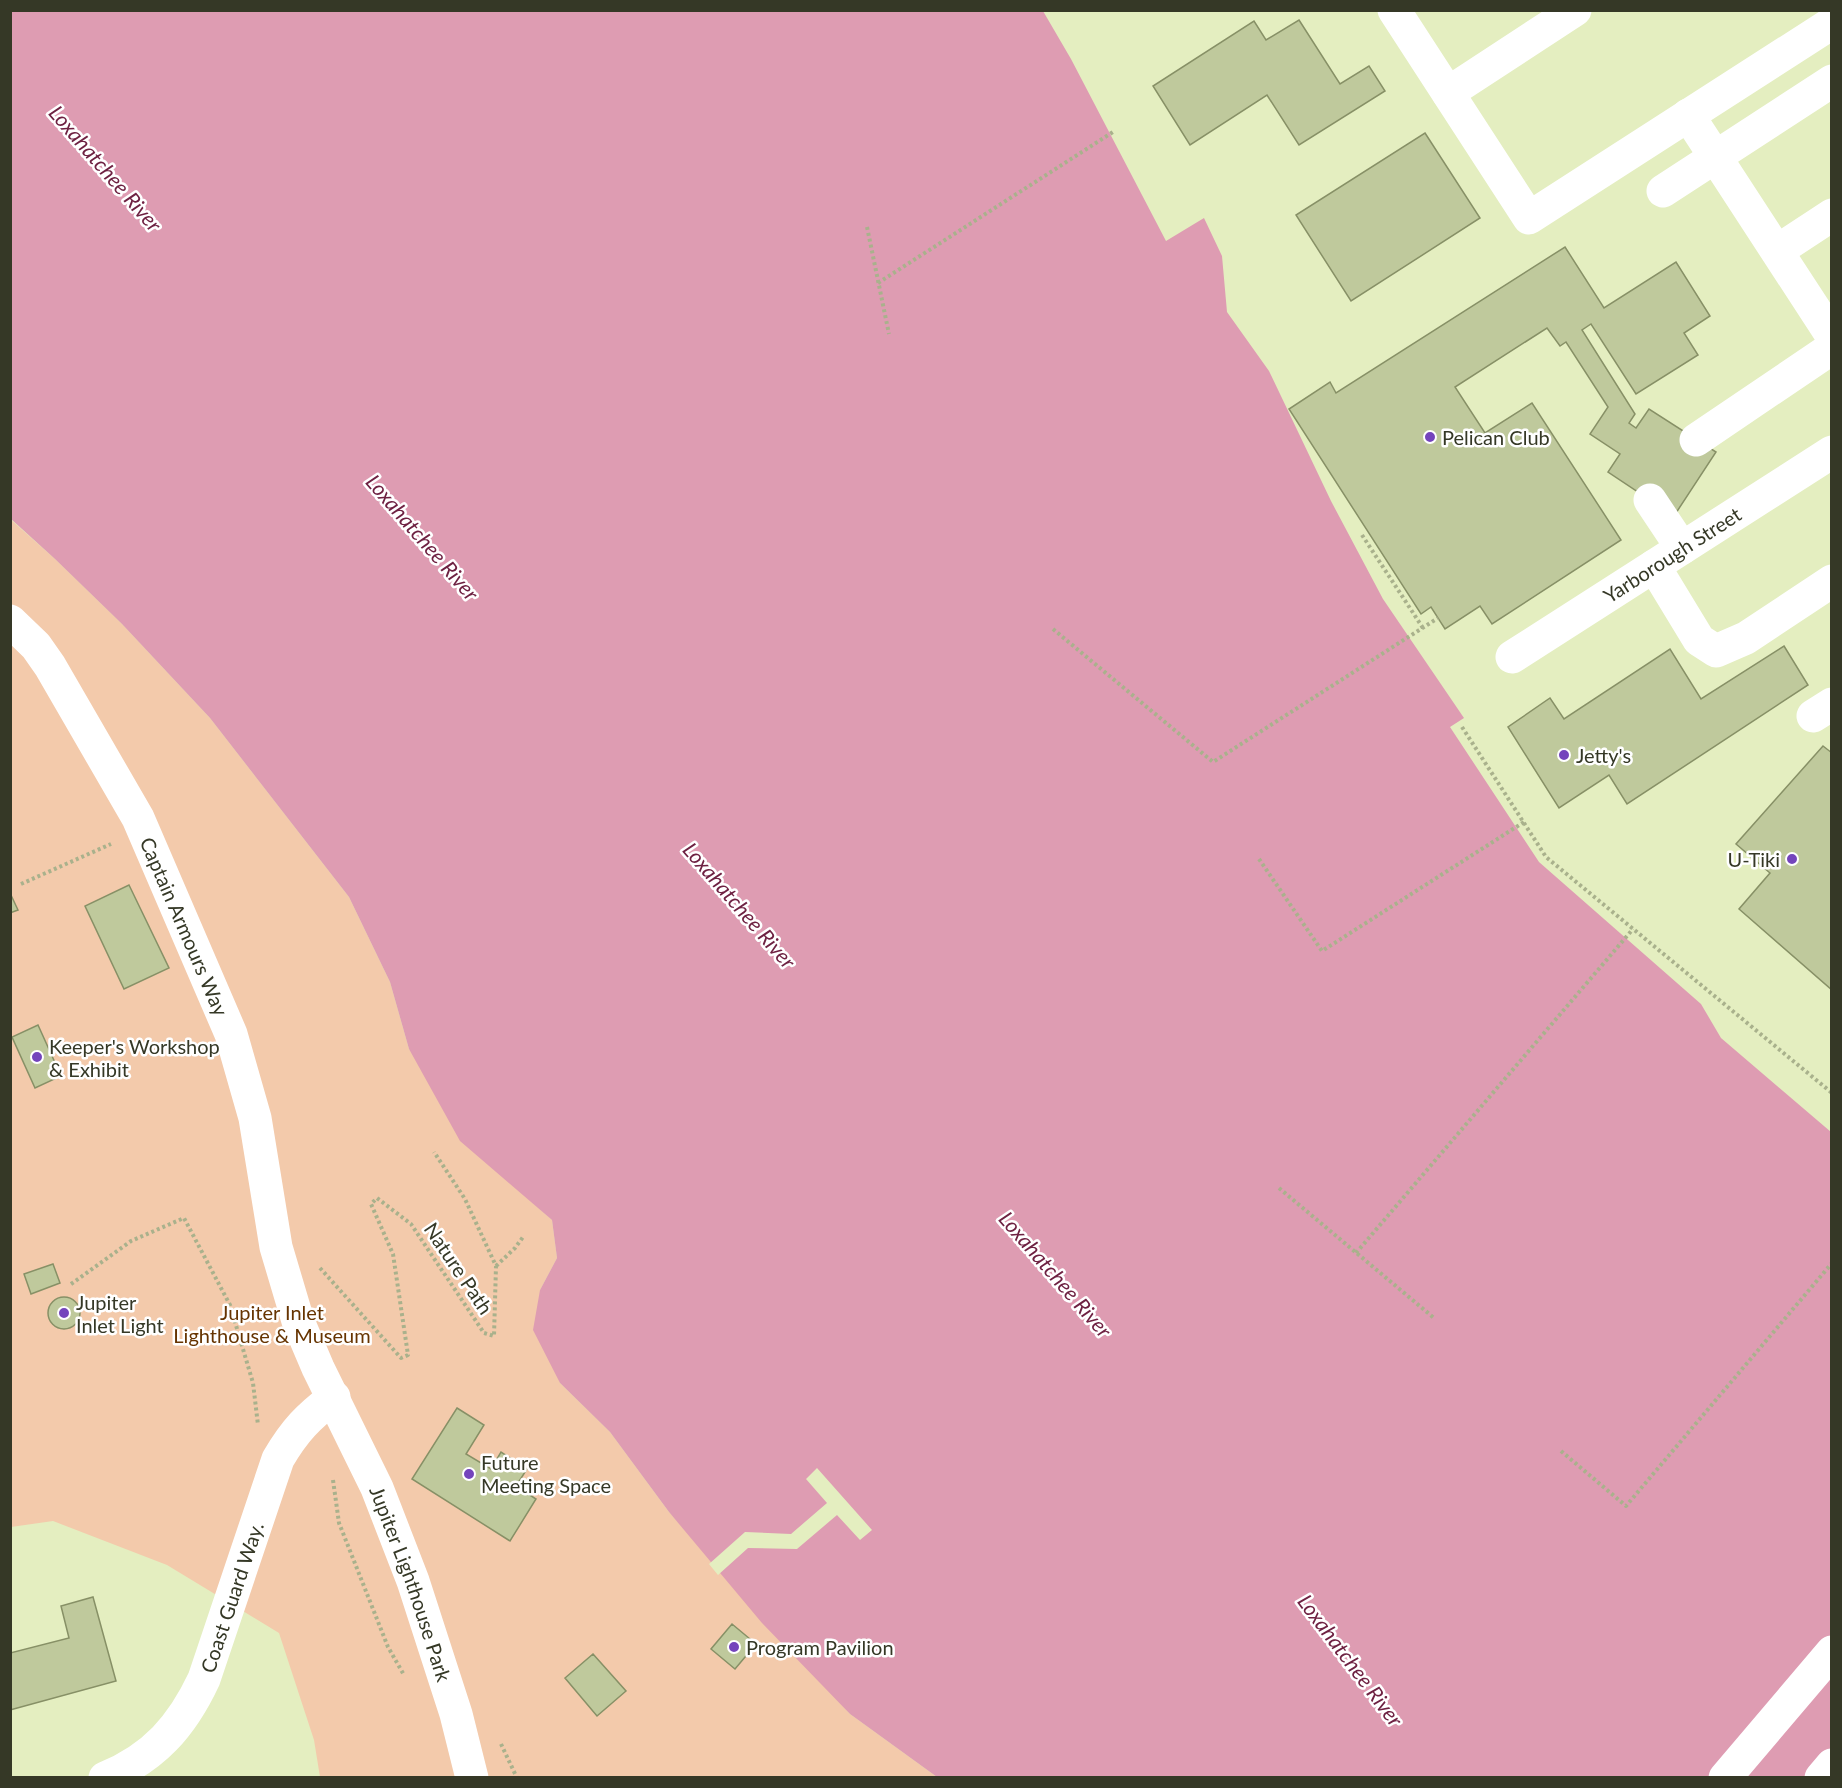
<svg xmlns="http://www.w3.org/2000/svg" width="1842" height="1788" font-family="Lato,sans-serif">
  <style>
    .green { fill: #f3caab }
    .water { fill: #de9cb2 }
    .pier { fill: #e4eec0 }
    .building { fill: #bfc99c; stroke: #879066; stroke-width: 1.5 }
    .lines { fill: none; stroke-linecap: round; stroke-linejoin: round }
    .path { stroke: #a9b18c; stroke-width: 4; stroke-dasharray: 3 3; stroke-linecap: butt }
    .minor { stroke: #fff; stroke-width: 33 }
    .major { stroke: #fff; stroke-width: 33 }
    .poi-dot { fill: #7444bc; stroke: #fff; stroke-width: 2 }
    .labels { text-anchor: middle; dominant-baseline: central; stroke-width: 5; stroke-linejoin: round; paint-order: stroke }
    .poi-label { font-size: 20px; fill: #353826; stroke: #fff; text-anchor: start }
    .street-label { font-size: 20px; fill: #353826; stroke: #fff }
    .park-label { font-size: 20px; fill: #663401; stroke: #fff }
    .water-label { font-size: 21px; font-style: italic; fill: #6e2142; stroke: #fff }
  </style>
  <rect width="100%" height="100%" fill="#e4eec0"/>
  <path class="green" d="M10,519l45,40 67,65 88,94 139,179 41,85 19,67 105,137 38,34 5,38 -17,32 20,93 50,49 59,80 181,202 87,63h-617l-6,-37 -35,-107 -112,-68 -114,-44 -42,6z"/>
  <path class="water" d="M11,11h1032l28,48 95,182 38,-23 18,38 5,56 42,59 62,130 52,98 81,119 -14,9 89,135 162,142 20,34 110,94v645h-894l-87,-63 -88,-91 -93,-111 -59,-80 -50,-49 -27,-53 7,-40 17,-32 -5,-38 -92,-79 -51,-92 -19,-67 -41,-85 -139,-179 -88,-94 -67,-65 -44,-40z"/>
  <path class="pier" d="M817,1468l55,62 -12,10 -23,-25 -40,34 -49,-1 -30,27 -9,-11 36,-32 46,2 36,-31 -21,-24z"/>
  <path class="building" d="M1299,20l41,64 29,-18 16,25 -86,54 -32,-50 -77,50 -37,-59 101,-65 12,19z
    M1425,133l55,85 -129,83 -55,-86z
    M1565,247l39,61 72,-46 34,54 -26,17 14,22 -62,39 -45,-70 -9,6 53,84 -6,9 7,5 13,-19 67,43 -42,64 -66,-44 12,-18 -30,-20 18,-27 -42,-65 -6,4 -13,-18 -92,59 30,46 47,-30 89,137 -129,84 -12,-18 -35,23 -14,-22 -10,7 -132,-205 41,-27 6,11z
    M1784,646l24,39 -181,119 -18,-29 -50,33 -51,-81 42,-29 14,21 106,-70 31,50z
    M1823,746l9,7v237l-93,-81 31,-36 -34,-29z
    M129,885l40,83 -45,21 -39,-83z
    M10,893l8,17 -8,3z
    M38,1025l23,51 -26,12 -23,-51z
    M53,1264l7,19 -29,11 -7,-20z
    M48 1313a16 16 0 1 1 32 0a16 16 0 1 1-32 0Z
    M457,1408l27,17 -18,29 25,15 10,-17 26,17 -11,17 20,13 -26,42 -98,-62z
    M93,1597l23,84 -106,29v-57l59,-15 -8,-32z
    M732,1624l24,20 -21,25 -24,-20z
    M593,1654l33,37 -29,25 -32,-38z"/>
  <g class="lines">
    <path class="path" d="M867,227l22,107
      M878,283l235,-151
      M1362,535l61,93
      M1053,629l160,133 225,-144
      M1462,727l84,130 286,236
      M1259,859l63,92 202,-129
      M21,884l90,-40
      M1279,1188l155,130
      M1356,1253l277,-324
      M496,1266l19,-18 8,-11
      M320,1268l81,90 7,-3 -15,-101 -22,-50 6,-6 34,26 73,109 10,3 2,-70 -31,-67 -31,-47
      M71,1284l60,-43 53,-23 46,87 23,78 5,42
      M1561,1451l65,55 206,-243
      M333,1480l6,43 49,124 16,28
      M501,1744l16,34"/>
    <g class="minor">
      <path d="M1394,10l135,208 303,-195"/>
      <path d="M1448,93l127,-83"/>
      <path d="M1688,115l144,221"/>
      <path d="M1663,191l169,-110"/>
      <path d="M1777,251l55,-36"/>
      <path d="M1696,440l136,-92"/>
      <path d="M1650,500l32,48"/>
      <path d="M1654,566l45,74 17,11 30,-13 86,-57"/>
      <path id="s1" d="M10,621l26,25 14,20 88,152 93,216 24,84 21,129 22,74 20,47 59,120 36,93 43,133 16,64"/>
      <path id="s2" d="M1512,657l320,-205"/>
      <path d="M1813,716l19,-12"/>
      <path id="s3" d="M105,1778c49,-20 77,-52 99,-99l74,-220c17,-29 30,-42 56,-62"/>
    </g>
    <path class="major" d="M1725,1778l107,-126
      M1821,1778l11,-13"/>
  </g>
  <g class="poi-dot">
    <circle cx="1430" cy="437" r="6"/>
    <circle cx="1564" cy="755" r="6"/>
    <circle cx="1792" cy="859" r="6"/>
    <circle cx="37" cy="1057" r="6"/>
    <circle cx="64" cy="1313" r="6"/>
    <circle cx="469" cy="1474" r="6"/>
    <circle cx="734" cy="1647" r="6"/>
  </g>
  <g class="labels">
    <g class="poi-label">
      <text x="1442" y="437">Pelican Club</text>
      <text x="1576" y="755">Jetty's</text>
      <text x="1780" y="859" text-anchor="end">U-Tiki</text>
      <text x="49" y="1046">Keeper's Workshop<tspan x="49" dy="23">&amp; Exhibit</tspan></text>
      <text x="76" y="1302">Jupiter<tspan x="76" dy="23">Inlet Light</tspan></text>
      <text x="481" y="1462">Future<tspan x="481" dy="23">Meeting Space</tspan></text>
      <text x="746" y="1647">Program Pavilion</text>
    </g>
    <g class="street-label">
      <text stroke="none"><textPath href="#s2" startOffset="190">Yarborough Street</textPath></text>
      <text stroke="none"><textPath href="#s1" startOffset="354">Captain Armours Way</textPath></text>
      <text transform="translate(459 1268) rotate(56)">Nature Path</text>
      <text stroke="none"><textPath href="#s1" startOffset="1053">Jupiter Lighthouse Park</textPath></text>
      <text stroke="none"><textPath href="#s3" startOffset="230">Coast Guard Way.</textPath></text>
    </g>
    <g class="park-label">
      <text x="272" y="1312">Jupiter Inlet<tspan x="272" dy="23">Lighthouse &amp; Museum</tspan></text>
    </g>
    <g class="water-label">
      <text transform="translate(106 168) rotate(49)">Loxahatchee River</text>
      <text transform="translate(423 537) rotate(49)">Loxahatchee River</text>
      <text transform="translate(740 905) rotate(49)">Loxahatchee River</text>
      <text transform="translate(1056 1274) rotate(49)">Loxahatchee River</text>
      <text transform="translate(1351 1660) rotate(53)">Loxahatchee River</text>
    </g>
  </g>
  <rect width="1842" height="1788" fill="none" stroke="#353826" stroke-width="24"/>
</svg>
